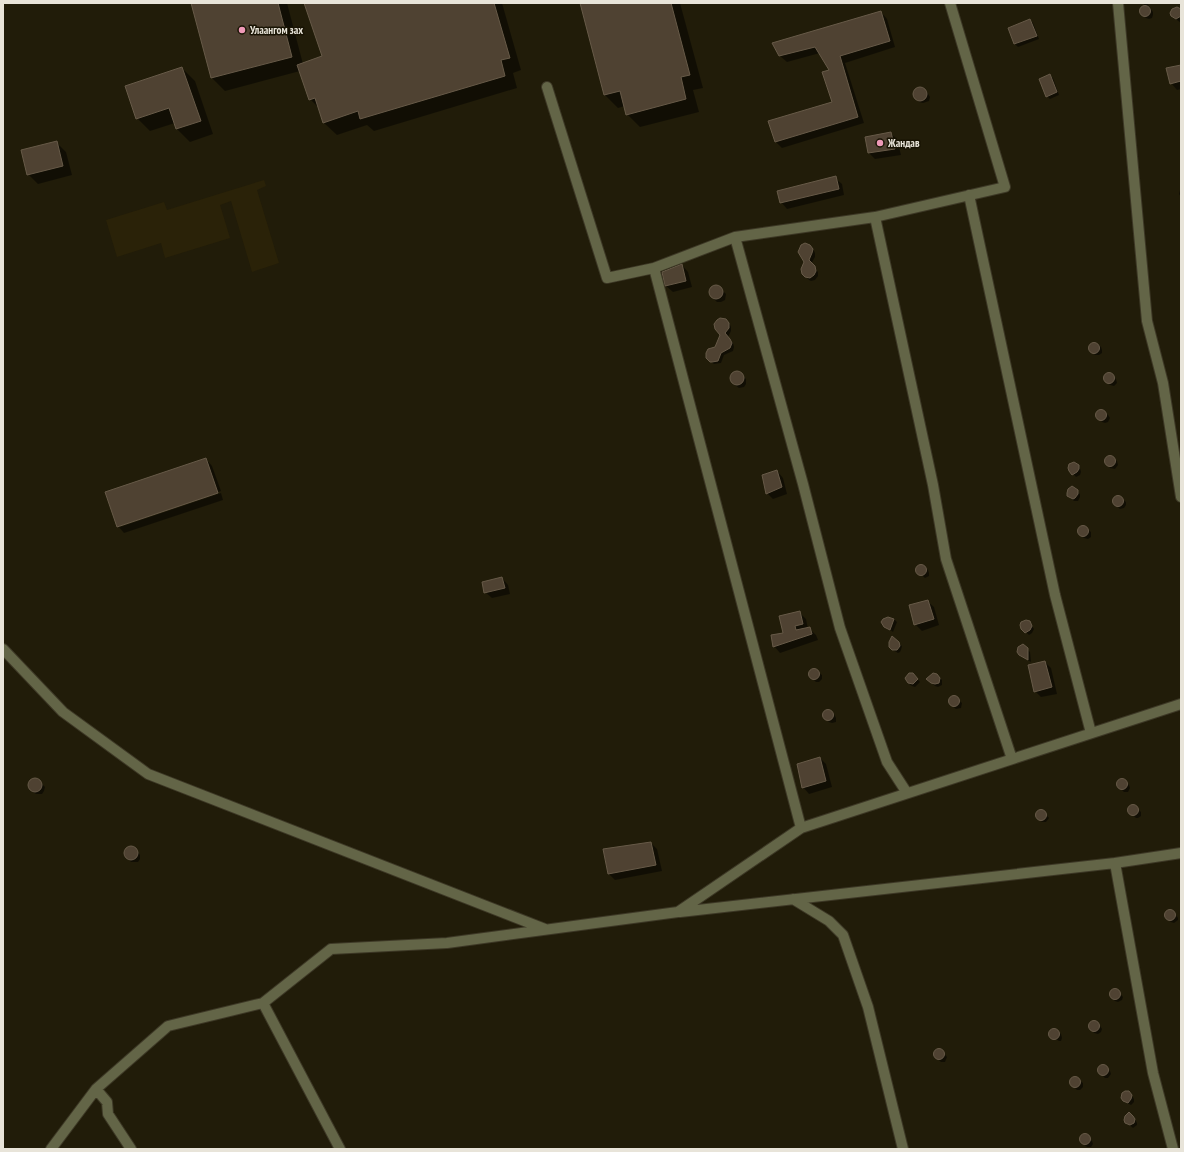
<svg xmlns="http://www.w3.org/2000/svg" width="1184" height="1152" font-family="'PT Sans Narrow',sans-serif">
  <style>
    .built { fill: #2a2208 }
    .shadow { fill: #0007 }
    .building { fill: #4f4232; stroke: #675a48 }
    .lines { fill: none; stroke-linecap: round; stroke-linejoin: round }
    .street-casing { stroke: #3d3826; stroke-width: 12 }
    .street { stroke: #636547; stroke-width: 10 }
    .poi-dot { fill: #ef9ab8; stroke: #181303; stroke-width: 1.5 }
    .labels { text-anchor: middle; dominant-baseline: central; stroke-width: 3; stroke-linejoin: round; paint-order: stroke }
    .poi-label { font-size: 11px; font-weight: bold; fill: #e8e4d9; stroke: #181303; text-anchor: start }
  </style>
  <rect width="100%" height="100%" fill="#211c09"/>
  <path class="built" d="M264,180l2,6 -9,4 22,73 -27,9 -21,-71 -11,4 10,33 -65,20 -4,-15 -44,14 -11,-37 58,-18 3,8z"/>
  <path class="shadow" d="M192,3h95l16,61 21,-7 -19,-54h197l19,67 -8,3 4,15 -143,43 -7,-6 -30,10 -13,-12 -4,-14 -10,-10 -10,-28 -75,20 -13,-13z
    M581,3h99l23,85 -10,2 6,22 -59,15 -13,-13 -2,-8 -7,2 -13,-13z
    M1145,3h4l-1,2 5,7v3l-1,3 -3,1 -3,-1 -3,-3 -2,-5z
    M1181,11v12l-8,-6z
    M881,12l6,7 8,28 -50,16 19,60 -82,25 -6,-6 57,-39 -2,-32 -11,-18 -33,9 -7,-6z
    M1030,20l3,3 6,16 -21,8 -3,-3 -6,-16z
    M1181,66v23l-4,1 -6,-7z
    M182,68l13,13 18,53 -23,8 -13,-13 -2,-6 -25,8 -13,-13z
    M1050,76l3,2 6,17 -9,4 -3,-3z
    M920,87l4,1 3,4 3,5 -1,4 -6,2 -4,-1 -5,-8v-4z
    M890,133l7,6 4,16 -26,4 -6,-6 -3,-15z
    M57,143l9,9 6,23 -34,9 -10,-10z
    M835,178l7,6 2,11 -57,14 -6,-7z
    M1181,189v8l-2,-3 1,-4z
    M813,249l2,4v4l-4,7 7,8v4l-3,4 -4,1 -2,-1 -6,-7z
    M682,265l6,7 4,15 -19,5 -7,-6z
    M714,286h4l8,8 -1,6 -4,2h-4l-7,-7v-4z
    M729,323l2,4v4l-3,6 5,6 1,4 -1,4 -9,4 -3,8 -7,1 -7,-6 9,-11 5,-12z
    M1093,343l5,1 3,3 1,3v3l-3,2h-4l-5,-6 1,-4z
    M734,372h4l8,7v5l-2,3 -5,1 -7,-5 -2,-7 1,-2z
    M1107,374h3l6,5 1,4 -3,3 -4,-1 -5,-5v-3z
    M1102,410l6,5 2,3 -2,4 -3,1 -3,-1 -5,-6 1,-4z
    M1110,456l7,5 1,4 -3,4 -5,-1 -5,-6v-3l2,-2z
    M206,459l6,7 9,25 -101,34v2l101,-34 2,7 -99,33 -6,-7z
    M1077,465l3,3 1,4 -1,3 -4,2 -6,-7z
    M777,471l6,7 4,16 -14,5 -6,-6z
    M1077,491l3,3v3l-2,4h-4l-6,-6z
    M1116,497h4l6,5v3l-2,3 -4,1 -6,-6v-4z
    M1081,527h4l6,5v5l-3,2 -4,-1 -5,-5v-3z
    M922,565l6,5 1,3v3l-4,2 -7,-6 -1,-4 2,-2z
    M502,578l6,7 2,9 -18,4 -7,-6z
    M927,601l7,6 5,18 -17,6 -7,-7z
    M799,612l7,7 2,10h2l6,6 2,5 -38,13 -6,-7z
    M888,618l6,1 3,3 -4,10 -8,-6z
    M1029,622l5,7 -2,4 -3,2 -7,-7z
    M898,643l4,3 -1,4 -1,2 -2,1 -5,-3z
    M1023,645l7,7 1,10 -9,-6z
    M1045,662l6,6 6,26 -16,3 -6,-6z
    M812,670h3l7,5v4l-3,3h-3l-6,-6v-3z
    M913,674l7,8 -5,5 -3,-1 -4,-3z
    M936,674l6,6v5l-4,2 -3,-1 -7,-7z
    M955,697l7,6 -1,5 -5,1 -6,-5v-3l1,-3z
    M827,710l3,1 4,3 2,4v4l-4,1 -3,-1 -3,-3 -2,-3v-3z
    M820,758l6,6 6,23 -23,7 -6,-7z
    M33,779h4l8,8 -1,4 -2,3h-6l-6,-4 -1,-4v-4z
    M1121,779l3,1 5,5 1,3 -2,4h-4l-7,-7 1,-4z
    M1132,806h3l6,6v4l-3,2h-2l-7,-6v-2z
    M1040,810h2l7,8 -3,4h-4l-6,-6v-3z
    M651,843l6,6 5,22 -47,9 -6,-6 -5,-24z
    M128,847l7,1 5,7v4l-2,3h-7l-7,-8 1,-4z
    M1169,910h3l6,8v2l-4,3 -3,-1 -3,-3 -2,-5 1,-2z
    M1114,990h3l6,7 -1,3 -4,2 -3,-1 -3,-3 -2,-4 1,-3z
    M1094,1021l6,5 2,3 -1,3 -3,2 -4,-1 -5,-7 1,-3z
    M1055,1029l6,5 1,4 -1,3h-2l-8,-5 -1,-2 1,-3z
    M938,1049l3,1 6,7 -2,5h-4l-6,-6v-4z
    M1103,1065l7,6 1,3 -3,4h-3l-6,-6 -1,-3 2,-3z
    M1073,1078h3l7,5v4l-3,3h-3l-6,-6v-3z
    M1130,1093l4,6v3l-3,3 -4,-2 -3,-3z
    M1133,1116l4,7v2l-4,3 -7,-6z
    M1082,1135h3l7,6 1,3 -2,3h-4l-7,-6v-3z"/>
  <path class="building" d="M191,3h87l14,54 -81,21z
    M304,3h190l16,55 -9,2 4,16 -145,43 -2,-8 -35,12 -8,-25 -6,2 -12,-35 25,-9z
    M580,3h91l19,72 -9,2 5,22 -60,16 -6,-24 -16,4z
    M1139.5 11a5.5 5.5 0 1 1 11 0a5.5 5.5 0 1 1-11 0Z
    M1177,7l4,2v7l-5,3 -5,-3 -1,-3 2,-4z
    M881,11l9,30 -50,15 18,61 -83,25 -7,-21 64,-19 -10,-30 7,-2 -14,-23 -36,9 -7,-13z
    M1030,19l7,17 -23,8 -6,-16z
    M1181,65v16l-11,3 -4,-16z
    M182,67l19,54 -25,8 -7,-21 -33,11 -11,-33z
    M1050,74l7,18 -11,5 -7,-18z
    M913 94a7 7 0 1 1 14 0a7 7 0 1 1-14 0Z
    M891,132l4,17 -27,4 -3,-16z
    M57,141l6,25 -36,9 -6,-25z
    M836,176l3,13 -59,14 -3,-12z
    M805,243l5,2 3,4 -1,4 -3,7 6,6 1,5 -2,4 -4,3 -5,-1 -3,-3 -1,-5 3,-7 -6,-10 3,-7z
    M682,264l4,17 -21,5 -3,-14z
    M709 292a7 7 0 1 1 14 0a7 7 0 1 1-14 0Z
    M720,318l6,1 3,4v5l-4,5 5,6 2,4 -2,5 -9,5 -3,8 -6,1h-2l-4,-4v-5l2,-4 7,-2 5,-12 -5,-6 -1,-5 3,-4z
    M1088.5 348a5.5 5.5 0 1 1 11 0a5.5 5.5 0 1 1-11 0Z
    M730 378a7 7 0 1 1 14 0a7 7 0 1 1-14 0Z
    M1103.5 378a5.5 5.5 0 1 1 11 0a5.5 5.5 0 1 1-11 0Z
    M1095.5 415a5.5 5.5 0 1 1 11 0a5.5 5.5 0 1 1-11 0Z
    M1104.5 461a5.5 5.5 0 1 1 11 0a5.5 5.5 0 1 1-11 0Z
    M206,458l12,35 -101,34 -12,-35z
    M1074,462l5,3v4l-2,3 -5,3 -3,-4 -1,-3 1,-4z
    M777,470l5,17 -16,7 -4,-19z
    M1072,486l6,4v4l-3,4 -2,1 -6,-3v-3l1,-4z
    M1112.5 501a5.5 5.5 0 1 1 11 0a5.5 5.5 0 1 1-11 0Z
    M1077.5 531a5.5 5.5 0 1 1 11 0a5.5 5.5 0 1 1-11 0Z
    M915.5 570a5.5 5.5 0 1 1 11 0a5.5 5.5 0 1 1-11 0Z
    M502,577l3,11 -21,5 -2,-11z
    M928,600l6,19 -20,6 -5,-20z
    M800,611l3,13 -8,2 1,4 14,-3 2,7 -39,13 -2,-12 12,-2 -4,-17z
    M888,617l6,2 -4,11 -6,-3 -3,-5 2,-3z
    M1026,620l4,1 2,5 -2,4 -5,3 -4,-4 -1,-4 1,-3z
    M892,636l7,6 1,4 -3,4h-5l-3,-3v-5z
    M1023,644l5,4v12l-9,-5 -2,-3 1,-5z
    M1045,661l7,26 -18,5 -6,-27z
    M808.5 674a5.5 5.5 0 1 1 11 0a5.5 5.5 0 1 1-11 0Z
    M909,673h4l5,6 -5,5 -5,-1 -2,-3 -1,-2z
    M933,673l4,1 3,4 -1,5 -4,1 -4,-1 -5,-4z
    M948.5 701a5.5 5.5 0 1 1 11 0a5.5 5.5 0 1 1-11 0Z
    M822.5 715a5.5 5.5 0 1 1 11 0a5.5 5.5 0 1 1-11 0Z
    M820,757l6,24 -24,7 -5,-24z
    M28 785a7 7 0 1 1 14 0a7 7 0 1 1-14 0Z
    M1116.5 784a5.5 5.5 0 1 1 11 0a5.5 5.5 0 1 1-11 0Z
    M1127.5 810a5.5 5.5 0 1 1 11 0a5.5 5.5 0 1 1-11 0Z
    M1035.5 815a5.5 5.5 0 1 1 11 0a5.5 5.5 0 1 1-11 0Z
    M651,842l5,23 -48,9 -5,-25z
    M124 853a7 7 0 1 1 14 0a7 7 0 1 1-14 0Z
    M1164.5 915a5.5 5.5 0 1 1 11 0a5.5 5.5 0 1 1-11 0Z
    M1109.5 994a5.5 5.5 0 1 1 11 0a5.5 5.5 0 1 1-11 0Z
    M1088.5 1026a5.5 5.5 0 1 1 11 0a5.5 5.5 0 1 1-11 0Z
    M1048.5 1034a5.5 5.5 0 1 1 11 0a5.5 5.5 0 1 1-11 0Z
    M933.5 1054a5.5 5.5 0 1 1 11 0a5.5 5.5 0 1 1-11 0Z
    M1097.5 1070a5.5 5.5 0 1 1 11 0a5.5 5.5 0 1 1-11 0Z
    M1069.5 1082a5.5 5.5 0 1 1 11 0a5.5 5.5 0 1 1-11 0Z
    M1125,1091h4l3,4 -1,4 -3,4 -5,-2 -2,-3 1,-5z
    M1129,1112l4,4 2,3 -1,4 -4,2 -5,-2 -1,-3 1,-4z
    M1079.5 1139a5.5 5.5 0 1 1 11 0a5.5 5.5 0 1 1-11 0Z"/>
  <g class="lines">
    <defs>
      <path id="street" d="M1118,3l29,318 16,62 18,114
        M547,87l60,191 47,-10 81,-31 140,-20 130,-30 -55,-184
        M969,195l86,400 36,138
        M875,217l58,268 13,74 66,200
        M735,237l68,247 37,144 47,134 20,31
        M654,268l147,560
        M3,649l60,63 85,62 397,155
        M1115,863l38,210 20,76
        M793,899l36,22 14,14 25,72 35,142
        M680,912l435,-49 66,-10
        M263,1003l77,146
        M96,1089l11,13 1,12 23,35
        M51,1149l45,-60 72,-63 95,-23 68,-54 116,-6 231,-31 123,-84 380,-124"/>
    </defs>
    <use href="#street" class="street-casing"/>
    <use href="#street" class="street"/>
  </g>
  <g class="poi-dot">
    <circle cx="242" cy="30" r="4"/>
    <circle cx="880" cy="143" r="4"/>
  </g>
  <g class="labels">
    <g class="poi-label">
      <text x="250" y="30">Улаангом зах</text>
      <text x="888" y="143">Жандав</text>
    </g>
  </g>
  <rect width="1184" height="1152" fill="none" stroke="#e8e4d9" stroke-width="8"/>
</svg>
